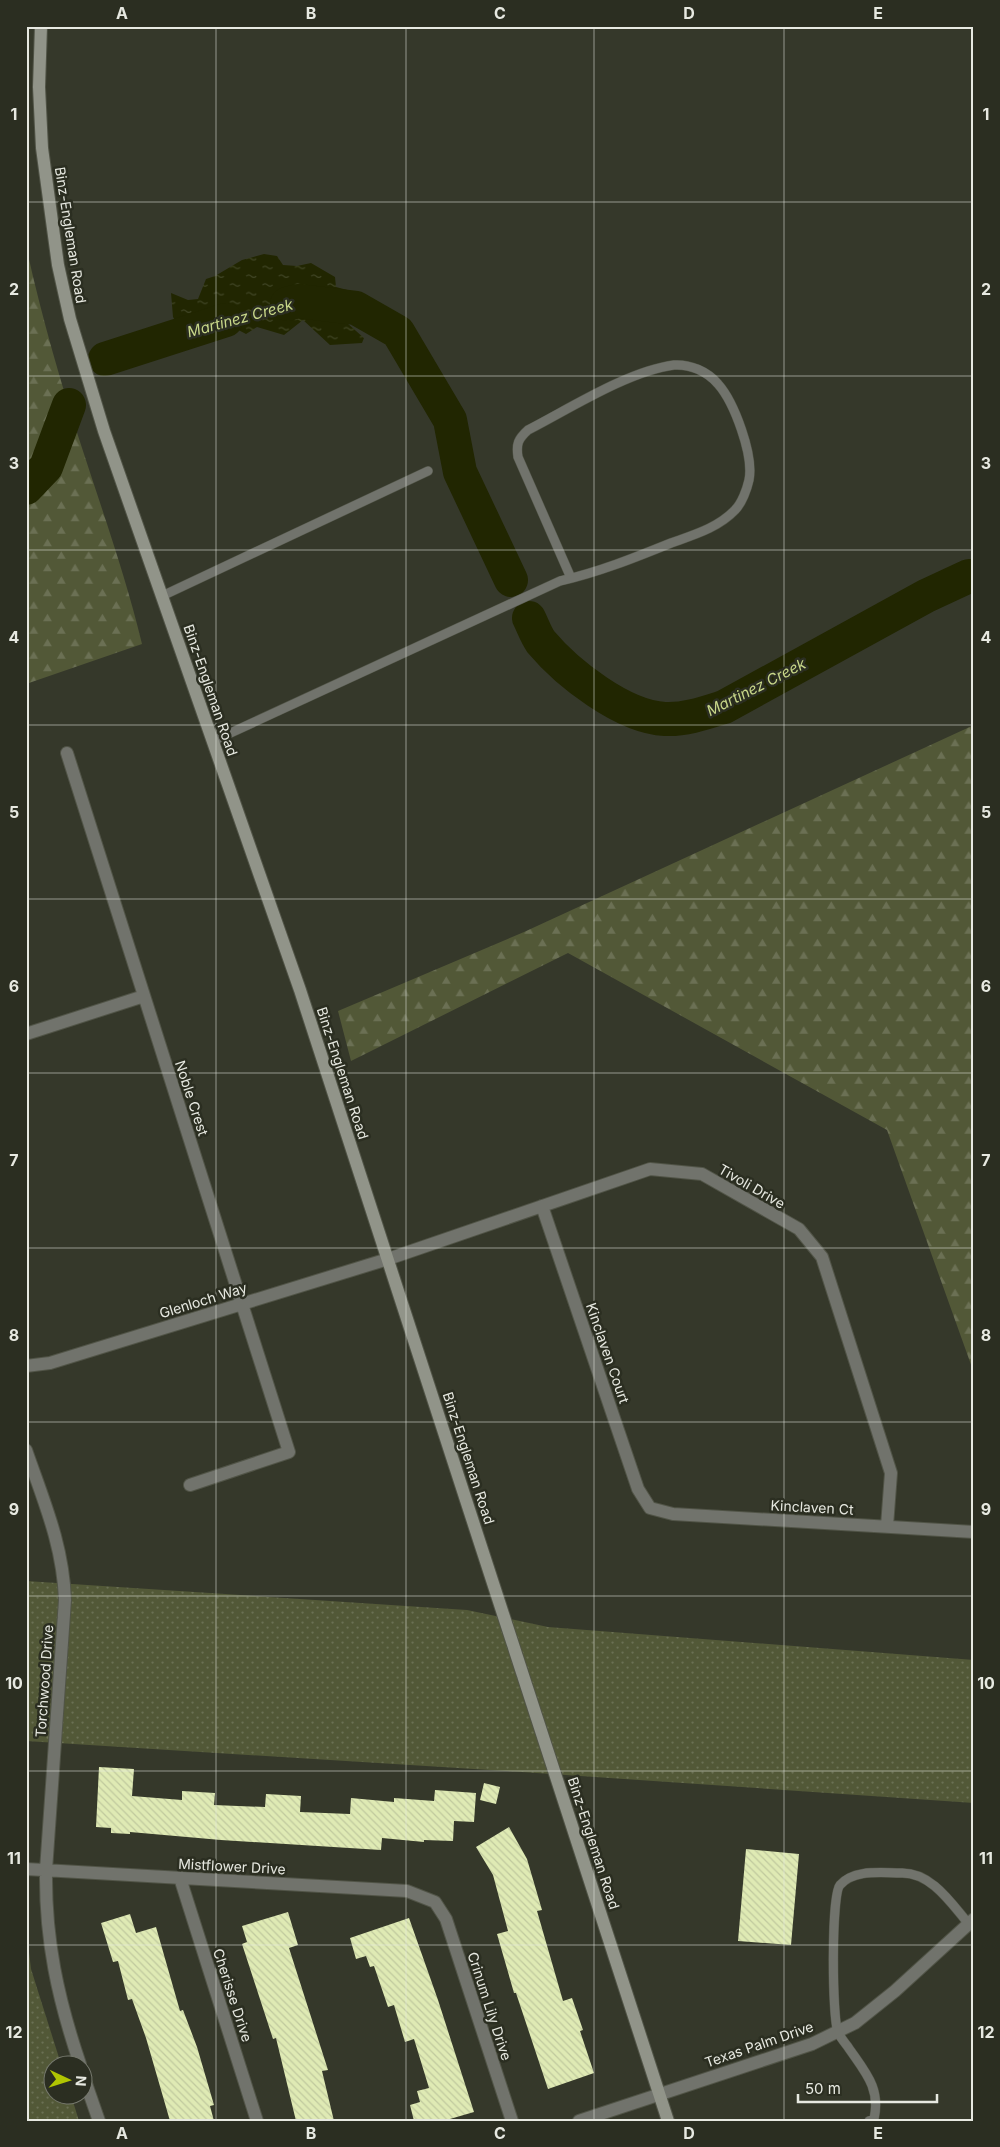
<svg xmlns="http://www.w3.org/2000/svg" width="1000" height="2147" font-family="Inter,sans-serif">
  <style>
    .grass { fill: url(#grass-dots) }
    .forest { fill: url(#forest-firs) }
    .water { fill: url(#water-ripples) }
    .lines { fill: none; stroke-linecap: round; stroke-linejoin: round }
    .river { stroke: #212601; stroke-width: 34 }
    .building { fill: url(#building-back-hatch) }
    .lane-casing { stroke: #515447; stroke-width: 10 }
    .street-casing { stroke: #515447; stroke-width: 14 }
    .secondary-casing { stroke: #515447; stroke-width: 14 }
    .lane { stroke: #71736c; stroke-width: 9 }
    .street { stroke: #71736c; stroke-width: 12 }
    .secondary { stroke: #919489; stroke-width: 12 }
    .grid { fill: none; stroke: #e7e9e1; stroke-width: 1; stroke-opacity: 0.55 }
    .labels { text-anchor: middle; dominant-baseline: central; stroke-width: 5; stroke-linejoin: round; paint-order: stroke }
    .street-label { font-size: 14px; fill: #e7e9e1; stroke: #2b2e21 }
    .water-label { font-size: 15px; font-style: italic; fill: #c8d789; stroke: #2b2e21 }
    .neatline { fill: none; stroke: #e7e9e1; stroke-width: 2 }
    .grid-label { font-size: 16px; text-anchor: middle; font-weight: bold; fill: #e7e9e1 }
  </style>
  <defs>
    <pattern id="grass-dots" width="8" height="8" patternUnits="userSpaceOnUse" patternTransform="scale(1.25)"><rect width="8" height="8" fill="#525837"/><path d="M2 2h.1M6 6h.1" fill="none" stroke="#6b7054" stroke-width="1.8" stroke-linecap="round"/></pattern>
    <pattern id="forest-firs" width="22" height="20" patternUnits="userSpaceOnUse" patternTransform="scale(1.25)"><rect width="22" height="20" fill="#525837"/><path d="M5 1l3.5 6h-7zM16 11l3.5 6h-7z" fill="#6b7054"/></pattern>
    <pattern id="water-ripples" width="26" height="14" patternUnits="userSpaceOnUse" patternTransform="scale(1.25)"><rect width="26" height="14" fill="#212601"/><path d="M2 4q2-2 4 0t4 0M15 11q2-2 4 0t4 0" fill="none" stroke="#414626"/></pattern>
    <pattern id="building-back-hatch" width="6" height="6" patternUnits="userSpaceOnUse" patternTransform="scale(1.25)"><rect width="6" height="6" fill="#dfeab4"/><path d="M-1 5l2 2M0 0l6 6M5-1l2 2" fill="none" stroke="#c0c99e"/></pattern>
  </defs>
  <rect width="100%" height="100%" fill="#35382a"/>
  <path class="grass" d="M26,1581l441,29 81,17 426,33v143l-452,-31 -496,-31z
    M26,1927l5,42 30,95h-9v30l19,1 8,26h-53z"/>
  <path class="forest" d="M26,246c15,68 34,135 56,202 21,65 44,129 60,196l-116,40z
    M974,725v648l-87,-243 -319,-177 -217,108 -13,-50 186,-79z"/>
  <path class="water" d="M264,254l13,2 6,9 14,1 14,-3 24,14 1,10 19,5 25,14 -35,-11 -15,13 34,30 -2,5 -32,2 -27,-25 -19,15 -27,-8 -11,7 -21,-11 -40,14 -12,-20 -2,-24 17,7 10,-1 8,-20 9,-3 27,-16z"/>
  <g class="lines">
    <path class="river" d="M287,304l11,-3 58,7 42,24 52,88 10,52 51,108
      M105,359l121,-39
      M26,488l20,-21 23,-62
      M529,618c4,8 7,17 12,24 26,31 82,75 124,77 20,1 40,-6 59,-12l202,-111 43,-20h5"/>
  </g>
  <path class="building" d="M99,1767l35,2 -2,27 50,4v-9l33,2 -1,12 51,2 1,-13 35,2 -1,16 50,2 1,-16 43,4v-4l40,3 1,-11 41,3 -2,29 -20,-1 -1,20 -29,-1v2l-42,-4 -1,12 -160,-10 -91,-8v2l-19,-1v-5l-15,-1z
    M484,1783l16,4 -4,17 -16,-4z
    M509,1827l18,32 15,51 -5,1 26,90 9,-3 11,32 -3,1 14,42 -46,16 -32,-96h-2l-17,-59 11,-3 -15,-56 -17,-28z
    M746,1849l53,5 -8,91 -53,-4z
    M288,1912l10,33 -9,3 39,122 -6,1 12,50h-38l-20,-83 -3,1 -31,-95 5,-2 -5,-16z
    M130,1914l6,19 20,-6 24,84 3,-1 14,37 17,58 -4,1 4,15h-44l-24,-83 -14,-39 -4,1 -10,-39 -5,1 -12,-39z
    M409,1918l29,82 36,112 -31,9h-29l-4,-16 10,-3 -3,-11 12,-3 -15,-49 -9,3 -11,-37 -6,2 -14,-41 -4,1 -4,-11 -10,3 -6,-21z"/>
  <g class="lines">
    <defs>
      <path id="lane" d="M162,596l266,-125
        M213,741l347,-160c39,-9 74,-23 111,-38 22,-8 47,-15 64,-33 7,-7 12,-21 14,-30 5,-25 -15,-78 -31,-96 -11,-13 -28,-20 -44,-19 -46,6 -105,44 -146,65 -10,9 -12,14 -10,27l53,121
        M869,2121l5,-2c7,-31 -9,-47 -26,-72 -3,-4 -8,-10 -10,-15 -6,-14 -7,-137 2,-147 14,-16 41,-12 61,-12 30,-1 50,30 67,50"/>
      <path id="street" d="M67,753l222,699 -99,33
        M26,1034l118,-38
        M542,1206l96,283 12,19 23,6 301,18
        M26,1366l24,-3 338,-104 262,-90 52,5 97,55 23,28 69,216 -4,53
        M26,1450c18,52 37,95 39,150l-19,270c-1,70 12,129 34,194
        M26,1869l381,22 28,11 11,17 66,202
        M180,1878l77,243
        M82,2072l17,49
        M579,2121l233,-77 43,-21 40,-32 79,-72"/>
      <path id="secondary" d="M41,26l-2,61 3,61 16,117 12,54 34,112 196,559 368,1131"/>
    </defs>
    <use href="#lane" class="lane-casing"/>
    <use href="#street" class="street-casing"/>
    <use href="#secondary" class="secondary-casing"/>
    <use href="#lane" class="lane"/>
    <use href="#street" class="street"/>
    <use href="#secondary" class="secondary"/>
  </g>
  <path class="grid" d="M216,26v2095M406,26v2095M594,26v2095M784,26v2095M26,202h948M26,376h948M26,550h948M26,725h948M26,899h948M26,1073h948M26,1248h948M26,1422h948M26,1596h948M26,1771h948M26,1945h948"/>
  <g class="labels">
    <g class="street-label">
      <text transform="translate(71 235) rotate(81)">Binz-Engleman Road</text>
      <text transform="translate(211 690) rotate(71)">Binz-Engleman Road</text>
      <text transform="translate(343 1073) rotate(72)">Binz-Engleman Road</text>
      <text transform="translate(192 1098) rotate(72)">Noble Crest</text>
      <text transform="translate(752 1186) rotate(30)">Tivoli Drive</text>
      <text transform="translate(203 1300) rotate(-17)">Glenloch Way</text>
      <text transform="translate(608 1353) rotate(71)">Kinclaven Court</text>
      <text transform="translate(469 1458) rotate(72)">Binz-Engleman Road</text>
      <text transform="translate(812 1507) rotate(3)">Kinclaven Ct</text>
      <text transform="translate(44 1681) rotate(-86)">Torchwood Drive</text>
      <text transform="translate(594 1843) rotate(72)">Binz-Engleman Road</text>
      <text transform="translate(232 1866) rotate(3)">Mistflower Drive</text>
      <text transform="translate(233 1995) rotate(72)">Cherisse Drive</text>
      <text transform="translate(490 2006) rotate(72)">Crinum Lily Drive</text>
      <text transform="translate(759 2044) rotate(-19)">Texas Palm Drive</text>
    </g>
    <g class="water-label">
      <text transform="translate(240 318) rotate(-15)">Martinez Creek</text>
      <text transform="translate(756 687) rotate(-27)">Martinez Creek</text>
    </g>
  </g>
  <rect width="1000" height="2147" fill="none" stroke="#2b2e21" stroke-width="55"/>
  <g transform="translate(68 2080) rotate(94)"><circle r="24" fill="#2b2e21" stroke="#76796e"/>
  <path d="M0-4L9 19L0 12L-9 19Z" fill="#b0c502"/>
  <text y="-8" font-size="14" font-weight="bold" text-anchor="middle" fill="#e7e9e1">N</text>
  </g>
  <path d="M798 2094v8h139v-8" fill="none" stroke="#e7e9e1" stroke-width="2.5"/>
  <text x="805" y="2094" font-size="15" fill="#e7e9e1" stroke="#2b2e21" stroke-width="4" paint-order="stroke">50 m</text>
  <rect x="28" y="28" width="944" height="2092" class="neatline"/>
  <g class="grid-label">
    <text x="122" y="19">A</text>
    <text x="311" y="19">B</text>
    <text x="500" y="19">C</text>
    <text x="689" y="19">D</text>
    <text x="878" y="19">E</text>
    <text x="14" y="120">1</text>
    <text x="986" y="120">1</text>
    <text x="14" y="295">2</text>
    <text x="986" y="295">2</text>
    <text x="14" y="469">3</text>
    <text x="986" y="469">3</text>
    <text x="14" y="643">4</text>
    <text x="986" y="643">4</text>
    <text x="14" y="818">5</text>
    <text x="986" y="818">5</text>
    <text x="14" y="992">6</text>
    <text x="986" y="992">6</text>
    <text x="14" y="1166">7</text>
    <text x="986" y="1166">7</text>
    <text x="14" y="1341">8</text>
    <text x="986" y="1341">8</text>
    <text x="14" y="1515">9</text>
    <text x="986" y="1515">9</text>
    <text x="14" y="1689">10</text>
    <text x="986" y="1689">10</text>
    <text x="14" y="1864">11</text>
    <text x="986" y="1864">11</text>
    <text x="14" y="2038">12</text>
    <text x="986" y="2038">12</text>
    <text x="122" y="2139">A</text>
    <text x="311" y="2139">B</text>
    <text x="500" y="2139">C</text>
    <text x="689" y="2139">D</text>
    <text x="878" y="2139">E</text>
  </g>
</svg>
